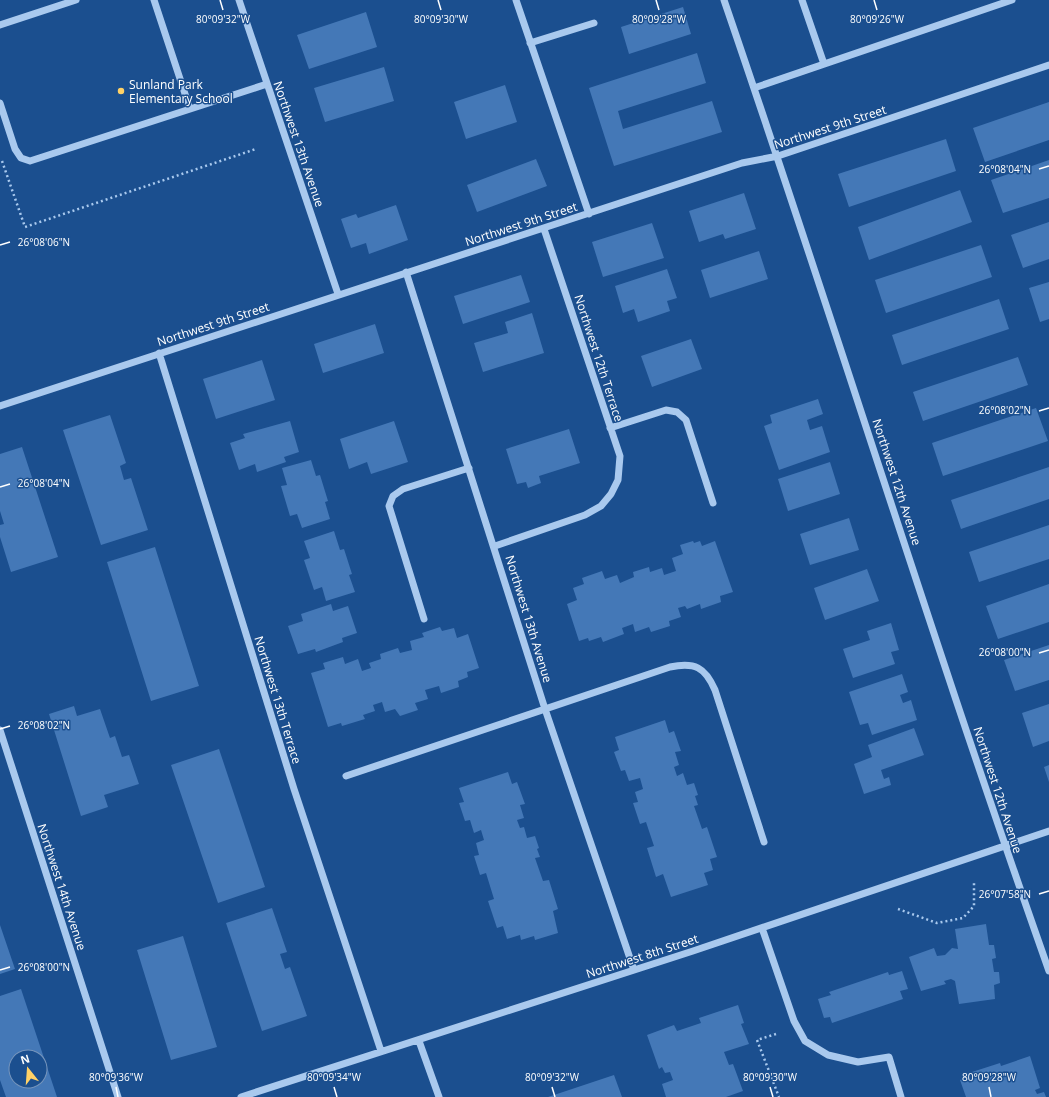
<svg xmlns="http://www.w3.org/2000/svg" width="1049" height="1097" font-family="'Open Sans',sans-serif">
  <style>
    .building { fill: #4478b7; fill-rule: evenodd }
    .lines { fill: none; stroke-linecap: round; stroke-linejoin: round }
    .path { stroke: #a9c9ee; stroke-width: 2.5; stroke-dasharray: 2 3; stroke-linecap: butt }
    .minor { stroke: #a9c9ee; stroke-width: 7 }
    .ticks { fill: none; stroke: #fff; stroke-width: 1.5 }
    .poi-dot { fill: #ffd166; stroke: #1b4f8f; stroke-width: 1.5 }
    .labels { text-anchor: middle; dominant-baseline: central; stroke-width: 3; stroke-linejoin: round; paint-order: stroke }
    .poi-label { font-size: 12px; fill: #fff; stroke: #1b4f8f; text-anchor: start }
    .street-label { font-size: 12px; fill: #fff; stroke: #1b4f8f }
    .ticks-label { font-size: 10px; text-anchor: middle; fill: #fff; stroke: #1b4f8f; stroke-width: 3; stroke-linejoin: round; paint-order: stroke }
  </style>
  <rect width="100%" height="100%" fill="#1b4f8f"/>
  <path class="building" d="M683,7l8,27 -62,20 -8,-27z
    M366,12l11,35 -68,22 -12,-34z
    M697,53l9,30 -88,28 5,18 89,-28 10,31 -108,34 -25,-78z
    M384,67l10,34 -69,21 -11,-34z
    M505,85l12,37 -51,17 -12,-37z
    M1049,102v38l-64,22 -12,-34z
    M946,139l10,32 -107,36 -11,-33z
    M536,159l11,27 -70,26 -10,-27z
    M1049,160v38l-46,15 -12,-33z
    M960,190l12,32 -103,38 -11,-33z
    M744,193l12,36 -31,10 -2,-5 -24,8 -10,-31z
    M396,205l12,35 -39,14 -3,-11 -15,5 -10,-29 15,-5 2,4z
    M1049,222v37l-26,9 -12,-33z
    M652,223l12,35 -61,19 -11,-35z
    M981,245l11,32 -106,36 -11,-33z
    M759,251l9,28 -58,19 -9,-28z
    M667,269l10,29 -10,3 3,10 -32,11 -4,-13 -11,4 -8,-27z
    M521,275l9,27 -67,22 -9,-28z
    M1049,282v37l-9,3 -11,-34z
    M999,299l10,30 -107,36 -10,-30z
    M532,313l12,40 -61,19 -9,-29 34,-10 -3,-11z
    M375,324l9,29 -61,20 -9,-29z
    M691,339l11,30 -50,18 -11,-31z
    M1018,357l10,28 -105,36 -10,-29z
    M262,360l13,40 -59,19 -13,-40z
    M818,399l5,15 -16,6 3,10 12,-4 8,26 -51,18 -15,-44 8,-3 -2,-8z
    M1036,408l12,33 -105,35 -11,-33z
    M110,415l16,48 -6,3 4,14 7,-2 17,52 -47,15 -38,-115z
    M290,421l9,31 -15,5 2,5 -29,10 -2,-8 -16,6 -9,-27 15,-5 -2,-4z
    M394,421l14,41 -37,12 -4,-12 -18,7 -9,-30z
    M569,429l11,34 -41,13 2,7 -13,5 -2,-6 -9,2 -11,-35z
    M22,447l36,110 -47,15 -11,-35v-12l4,-1 -4,-13v-57z
    M311,460l5,16 4,-1 8,26 -3,1 5,17 -28,9 -5,-14 -7,2 -9,-30 6,-1 -5,-17z
    M830,462l10,32 -52,17 -10,-32z
    M1049,467v32l-88,30 -10,-29z
    M849,518l10,32 -49,15 -10,-31z
    M1049,525v34l-70,23 -10,-30z
    M334,531l6,19 4,-1 8,25 -3,1 6,17 -29,9 -4,-14 -8,3 -10,-30 6,-2 -6,-17z
    M693,541l1,2 6,-2 2,5 13,-5 18,51 -13,4 1,6 -20,7 -1,-5 -13,5 -2,-3 -7,2 3,9 -12,4 1,5 -19,6 -2,-5 -14,5 -2,-8 -11,4 2,6 -21,8 -2,-5 -12,4 -1,-3 -9,3 -12,-37 10,-4 -4,-12 11,-4 -2,-6 20,-7 3,8 12,-4 3,8 14,-6 -1,-5 16,-5 1,5 12,-4 2,7 12,-4 -4,-13 11,-4 -3,-9z
    M155,547l44,139 -48,15 -44,-139z
    M867,569l12,32 -54,19 -11,-32z
    M1049,584v38l-51,17 -12,-33z
    M331,604l2,7 15,-5 9,27 -15,5 1,4 -27,10 -1,-3 -17,5 -10,-28 15,-5 -2,-7z
    M891,623l8,27 -8,2 4,12 -42,14 -10,-29 27,-9 -3,-9z
    M440,627l2,4 12,-3 3,10 11,-4 11,34 -12,4 1,5 -10,4 1,6 -18,6 -2,-7 -14,4 3,9 -13,4 3,7 -18,6 -5,-7 -10,3 -3,-10 -9,3 2,6 -12,4 2,4 -23,7 -1,-3 -13,4 -17,-54 14,-4 -2,-6 20,-6 2,7 13,-5 4,12 9,-3 -2,-5 12,-4 -1,-5 18,-6 2,5 12,-3 -2,-9 14,-4 -2,-4z
    M1049,645v35l-34,11 -11,-31z
    M902,674l6,18 -8,3 3,8 8,-3 6,20 -45,15 -4,-12 -8,2 -11,-33z
    M1049,704v37l-16,6 -11,-34z
    M74,706l3,10 23,-7 10,29 5,-2 7,21 7,-2 10,29 -35,11 4,12 -27,9 -32,-102z
    M665,720l4,13 5,-2 7,20 -6,1 4,13 -5,2 3,9 6,-3 4,12 7,-2 4,12 -3,1 3,9 -4,1 8,23 5,-2 10,30 -7,2 3,11 -9,3 4,12 -37,12 -8,-23 -7,3 -9,-29 7,-2 -8,-24 -6,2 -7,-21 5,-1 -3,-10 8,-3 -3,-11 -11,3 -4,-11 -4,1 -7,-19 5,-2 -4,-13z
    M914,728l10,27 -43,15 3,9 5,-2 2,8 -27,9 -10,-30 18,-7 -4,-12z
    M219,749l46,138 -47,16 -47,-138z
    M1049,765v17l-5,-15z
    M508,772l4,12 5,-2 8,22 -5,1 4,13 -7,2 3,8 4,-1 3,11 8,-2 4,12 -2,1 3,8 -5,1 8,23 6,-1 9,29 -5,2 5,22 -23,7 -1,-4 -13,4 -1,-5 -13,4 -4,-13 -6,2 -9,-27 6,-2 -8,-26 -6,2 -6,-19 5,-1 -3,-12 8,-3 -3,-10 -7,3 -4,-13 -5,1 -6,-18 5,-1 -5,-14z
    M272,908l15,44 -7,2 5,15 5,-2 17,49 -45,15 -36,-108z
    M986,924l3,21h5l2,13 -4,1 2,13h5l1,11 -6,2 1,14 -36,5 -4,-23 -4,-2 -7,2 2,3 -25,7 -12,-34 25,-9 3,8 8,-1 7,-7 6,1 -3,-20z
    M0,925l15,44 -15,5z
    M183,936l34,111 -46,13 -34,-110z
    M902,971l6,18 -8,2 3,8 -71,24 -2,-6 -6,1 -6,-19 13,-4 -2,-3 59,-20 1,3z
    M21,989l36,108h-51l-6,-17v-84zM16,1057h24v24h-24z
    M738,1005l6,18 -3,1 8,20 -25,8 5,13 4,-1 10,27 -17,6h-60l-4,-13 11,-4 -3,-8 -5,1 -3,-6 -3,2 -12,-34 27,-10 3,6 24,-8 -2,-5z
    M1030,1056l10,32 -5,2 2,4 7,-2 2,5h-80l-6,-17 13,-4 -1,-4 28,-9 1,3z
    M614,1075l8,22h-74z"/>
  <g class="lines">
    <path class="path" d="M2,161l23,66 231,-78
      M898,909l39,14 26,-5 11,-12v-23
      M776,1034l-19,6 22,57"/>
    <path class="minor" d="M154,0l36,109
      M239,0l99,294
      M516,0l73,214
      M724,0c111,323 211,649 325,971
      M802,0l22,64
      M0,25l76,-25
      M530,43l64,-20
      M754,88l258,-88
      M0,103l15,46 6,9 9,3 237,-77
      M406,272l139,437 89,261
      M159,353l135,436 87,262
      M0,406l742,-243 36,-7 271,-91
      M610,428l56,-18 11,2 9,8 27,83
      M495,546l90,-31 16,-9 10,-12 7,-14 2,-24 -76,-227
      M424,619l-35,-113 4,-10 10,-7 66,-21
      M0,730l118,367
      M346,776l324,-109c25,-5 35,0 45,23l49,152
      M762,928l32,93 11,20 23,14 30,7 31,-5 12,40
      M419,1041l20,56
      M241,1097l452,-146 356,-120"/>
  </g>
  <path class="ticks" d="M220,0l3,10M438,0l3,10M656,0l3,10M874,0l3,10M1039,169l10,-3M0,245l10,-3M1039,411l10,-3M0,487l10,-3M1039,653l10,-3M0,729l10,-3M1039,894l10,-3M0,970l10,-3M116,1087l2,10M334,1087l3,10M552,1087l3,10M770,1087l3,10M989,1087l2,10"/>
  <circle class="poi-dot" cx="121" cy="91" r="4"/>
  <g class="labels">
    <g class="poi-label">
      <text x="129" y="84">Sunland Park<tspan x="129" dy="14">Elementary School</tspan></text>
    </g>
    <g class="street-label">
      <text transform="translate(830 127) rotate(-18)">Northwest 9th Street</text>
      <text transform="translate(299 144) rotate(71)">Northwest 13th Avenue</text>
      <text transform="translate(521 224) rotate(-18)">Northwest 9th Street</text>
      <text transform="translate(213 324) rotate(-18)">Northwest 9th Street</text>
      <text transform="translate(599 358) rotate(72)">Northwest 12th Terrace</text>
      <text transform="translate(897 482) rotate(72)">Northwest 12th Avenue</text>
      <text transform="translate(529 619) rotate(73)">Northwest 13th Avenue</text>
      <text transform="translate(278 700) rotate(73)">Northwest 13th Terrace</text>
      <text transform="translate(998 790) rotate(72)">Northwest 12th Avenue</text>
      <text transform="translate(62 887) rotate(72)">Northwest 14th Avenue</text>
      <text transform="translate(642 956) rotate(-18)">Northwest 8th Street</text>
    </g>
  </g>
  <g class="ticks-label">
    <text x="223" y="23">80°09'32"W</text>
    <text x="441" y="23">80°09'30"W</text>
    <text x="659" y="23">80°09'28"W</text>
    <text x="877" y="23">80°09'26"W</text>
    <text x="1005" y="173">26°08'04"N</text>
    <text x="44" y="246">26°08'06"N</text>
    <text x="1005" y="414">26°08'02"N</text>
    <text x="44" y="487">26°08'04"N</text>
    <text x="1005" y="656">26°08'00"N</text>
    <text x="44" y="729">26°08'02"N</text>
    <text x="1005" y="898">26°07'58"N</text>
    <text x="44" y="971">26°08'00"N</text>
    <text x="116" y="1081">80°09'36"W</text>
    <text x="334" y="1081">80°09'34"W</text>
    <text x="552" y="1081">80°09'32"W</text>
    <text x="770" y="1081">80°09'30"W</text>
    <text x="989" y="1081">80°09'28"W</text>
  </g>
  <g transform="translate(28 1069) rotate(343)"><circle r="19" fill="#1b4f8f" stroke="#7695bc"/>
  <path d="M0-3L7 15L0 10L-7 15Z" fill="#ffd166"/>
  <text y="-6" font-size="11" font-weight="bold" text-anchor="middle" fill="#ffffff">N</text>
  </g>
</svg>
